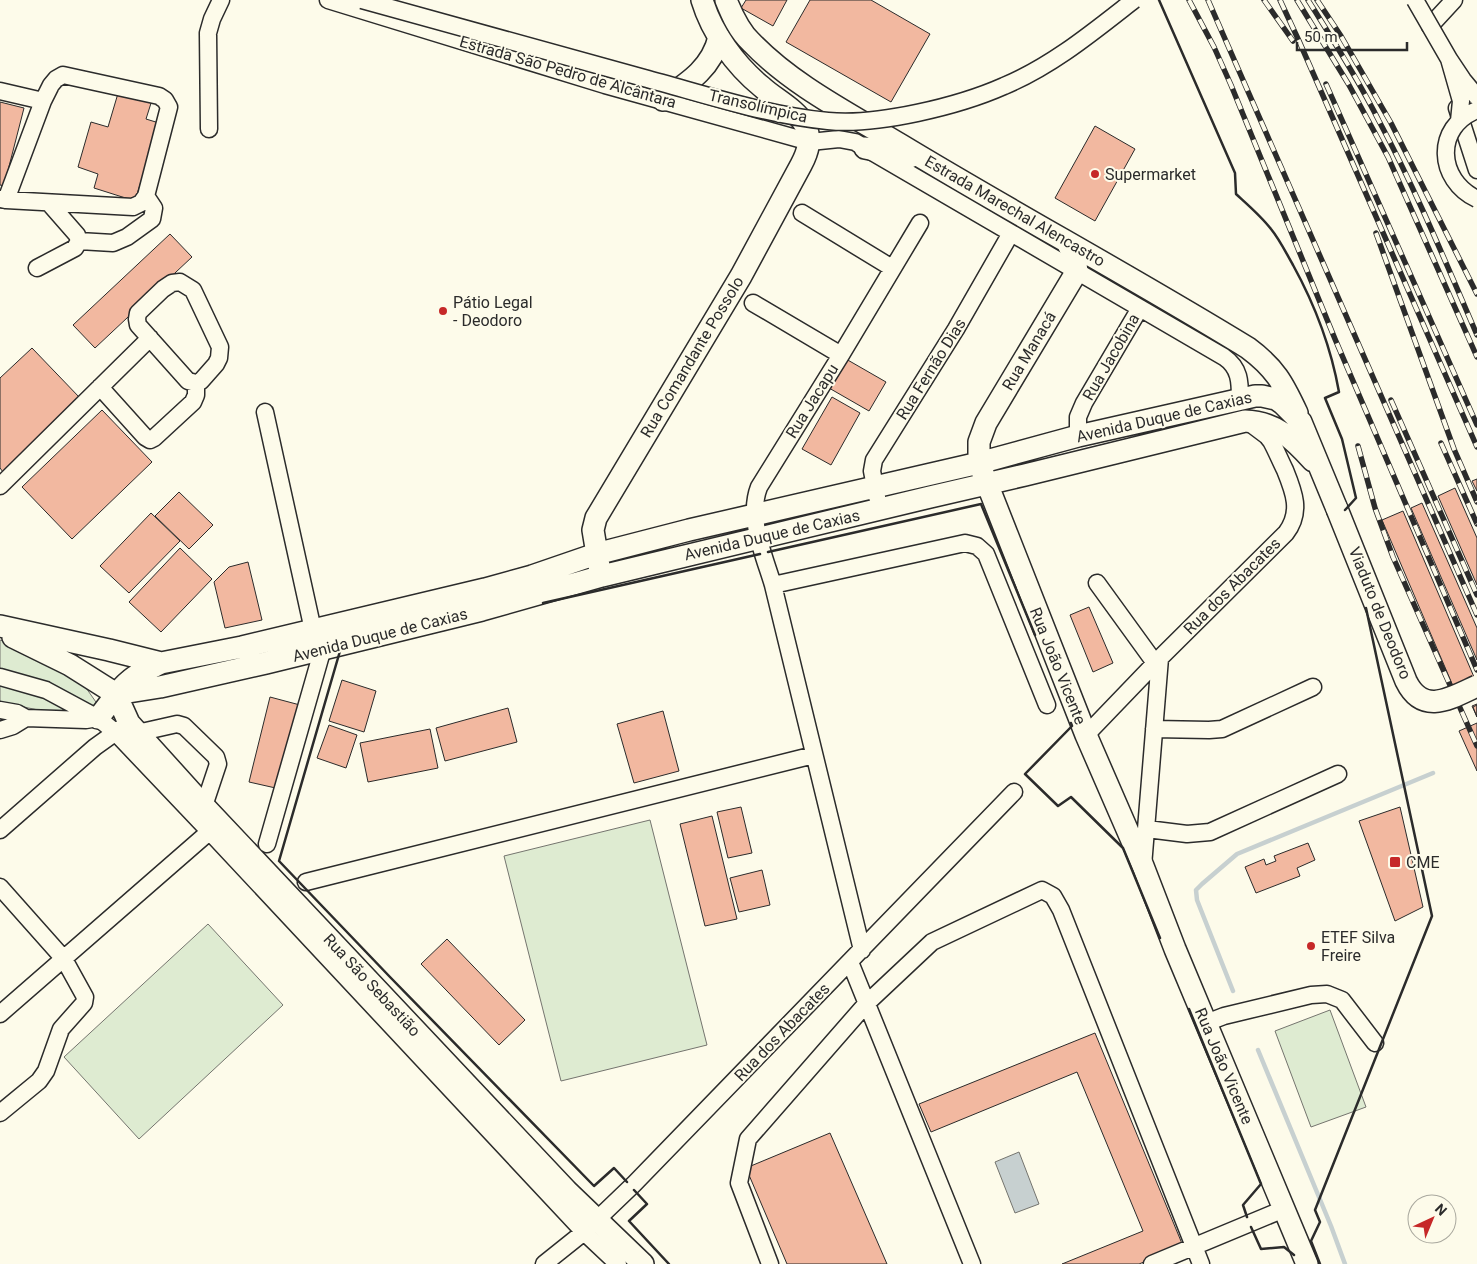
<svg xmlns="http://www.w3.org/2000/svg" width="1477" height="1264" font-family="Roboto,sans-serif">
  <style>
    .green { fill: #deebd1; stroke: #74746e }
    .water { fill: #c7d0d0; stroke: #74746e }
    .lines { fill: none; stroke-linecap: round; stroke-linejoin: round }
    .stream { stroke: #c7d0d0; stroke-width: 4.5 }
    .building { fill: #f2b8a0; stroke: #2b2b2b }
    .minor-casing { stroke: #2b2b2b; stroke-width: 19 }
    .major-casing { stroke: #2b2b2b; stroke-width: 24 }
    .minor { stroke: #fdfbea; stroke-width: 16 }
    .major { stroke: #fdfbea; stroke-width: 21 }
    .rail-casing { stroke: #2b2b2b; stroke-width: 5.5 }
    .rail { stroke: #fdfbea; stroke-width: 4; stroke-dasharray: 11; stroke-linecap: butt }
    .minor-bridge-casing { stroke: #2b2b2b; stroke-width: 19; stroke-linecap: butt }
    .major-bridge-casing { stroke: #2b2b2b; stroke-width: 24; stroke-linecap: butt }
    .minor-bridge { stroke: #fdfbea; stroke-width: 16 }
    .major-bridge { stroke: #fdfbea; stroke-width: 21 }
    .wall { stroke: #2b2b2b; stroke-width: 2.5 }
    .poi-dot { fill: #c62828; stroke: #fdfbea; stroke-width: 2 }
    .labels { text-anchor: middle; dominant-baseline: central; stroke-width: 4; stroke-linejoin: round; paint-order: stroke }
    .street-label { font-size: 16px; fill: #2b2b2b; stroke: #fdfbea }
    .poi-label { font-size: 16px; fill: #2b2b2b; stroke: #fdfbea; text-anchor: start }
  </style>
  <rect width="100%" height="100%" fill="#fdfbea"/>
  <path class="green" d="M0,640l70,25 28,40 -12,15 -86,-18z
    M650,820l57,225 -146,36 -57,-225z
    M208,924l75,81 -144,134 -75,-82z
    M1330,1010l36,97 -55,20 -36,-96z"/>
  <path class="water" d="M1019,1152l20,52 -24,9 -20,-51z"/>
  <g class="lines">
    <path class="stream" d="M1233,991l-36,-91 -1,-10 6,-6 35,-30 196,-81
      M1258,1050l73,176 14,38"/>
  </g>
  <path class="building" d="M746,0h41l-14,26 -32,-18z
    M810,0h61l59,34 -39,68 -105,-60z
    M119,90l33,10 -6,19 13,4 -24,78 -41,-13 4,-14 -20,-7 13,-45 17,5z
    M0,102l24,6 -20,78 -4,-1z
    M1095,126l40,23 -40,72 -40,-23z
    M170,234l22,23 -97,91 -22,-23z
    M32,348l48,50 -77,74 -3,-4v-90z
    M846,359l40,23 -17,29 -40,-23z
    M832,397l28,16 -29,52 -29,-16z
    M102,410l50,52 -80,77 -50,-52z
    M1477,479v12l-5,-10z
    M1455,488l22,50v47l-39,-89z
    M179,492l34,33 -24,24 -34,-33z
    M1422,503l55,125v32l-66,-152z
    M1403,511l71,166 -21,9 -71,-166z
    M151,513l29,28 -51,52 -29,-27z
    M180,548l32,31 -51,53 -32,-30z
    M248,562l14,58 -37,8 -11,-46 15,-15z
    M1089,607l24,56 -20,9 -23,-57z
    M342,680l34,11 -12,41 -35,-11z
    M270,697l30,8 -20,84 -31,-7z
    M1477,704v13l-5,-11z
    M1477,705v12l-4,-10z
    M508,708l9,34 -72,19 -9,-33z
    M663,711l16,60 -45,12 -17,-59z
    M1477,723v48l-18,-40z
    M329,725l28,10 -11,33 -29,-10z
    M430,729l8,39 -70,14 -8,-39z
    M741,807l11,46 -24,5 -11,-46z
    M1400,807l23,100 -28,14 -36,-100z
    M712,816l25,103 -32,7 -25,-102z
    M1308,843l7,17 -18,8 3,8 -44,17 -11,-26 19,-8 2,6 10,-4 -2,-5z
    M762,870l8,35 -31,7 -9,-34z
    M447,939l78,81 -26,25 -78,-81z
    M1095,1033l88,213 -44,18h-77l81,-33 -66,-159 -146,60 -12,-28z
    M830,1133l57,131h-100l-41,-96z"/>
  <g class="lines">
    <defs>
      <path id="minor" d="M328,0l277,85 205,57 29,-3 16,3 369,215c16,11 16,25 16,42
        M1430,26l24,-26
        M0,91l43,10
        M1457,108l20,62
        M209,129l-1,-96 4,-14 9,-19
        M0,199l6,1 127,7 8,-4 5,-7 23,-89 -4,-7 -6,-4 -96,-21 -7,4 -5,6 -8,16 -37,99
        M802,213l90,55
        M79,241l34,2 14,-6 25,-18 2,-11 -8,-12
        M37,268l38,-20 4,-7 -2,-6 -28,-32
        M180,282l13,8 27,57 -1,11 -3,6 -15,17 -5,2 -8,-2 -50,-56 -1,-6 1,-6 25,-24 9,-6z
        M753,303l88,52
        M100,387l45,50 5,3 4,-2 39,-36 3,-7v-12
        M265,412l48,218
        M1078,436v-19l6,-14 56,-95
        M0,486l150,-148
        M877,497l-5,-26 2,-11 82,-131 55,-96
        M1097,583l58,80
        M773,585l192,-42 12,3 9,8 61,151
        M0,677l46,13 52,28 17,14 95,100 374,400 34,32
        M0,710l17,3 9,5 60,2 12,-2
        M1154,729l55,1 13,-1 91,-42
        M0,730l13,-4 13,-8
        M137,733l40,-9 7,2 32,31 2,7 -14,42
        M1086,735l74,-77 126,-125c16,-21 8,-41 -1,-63 -5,-10 -9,-20 -14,-29l-4,-5 -16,-12
        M1147,829l40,5 23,-2 128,-58
        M0,830l95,-83 28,-20
        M267,844l56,-196
        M1143,866l17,-208
        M306,882l508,-127
        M0,887l64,72 21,38 -1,6 -23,26 -15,42 -7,10 -39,32
        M862,950l-89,-365c-9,-30 -26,-67 -14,-98l82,-132 79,-132
        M850,962l122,302
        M0,1014l217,-189
        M1206,1023l18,-7 87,-21 16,-1 15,6 33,43
        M544,1264l40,-32 50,-48 380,-392
        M770,1264l-31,-81 9,-44 118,-135 66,-62 110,-52 11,6 8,14 140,354
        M1152,1264l132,-55"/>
      <path id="major" d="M726,0c6,15 13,31 25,42 41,43 99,72 150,103 114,69 233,133 347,203 27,20 35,35 49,65
        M663,100c25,-17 49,-32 56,-63
        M865,148l45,9
        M1067,242l8,17 2,12 -91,152 -7,19v21l107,272 57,131 32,83 132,315
        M599,566l-6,-36 3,-12 145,-242 60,-111c7,-13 11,-26 4,-40 -9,-16 -30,-26 -43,-38 -27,-22 -50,-54 -60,-87
        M0,626l109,24 52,13 81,-16 243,-58 47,-13 64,-22 93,-24 290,-67 99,-27 177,-40h7l14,3 7,5 18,18 36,87
        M13,637l57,28 46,29 44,-7 106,-24 216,-53 120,-34 328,-79 95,-22 220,-54c31,1 48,18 68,40
        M116,694l13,29 75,83 363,385 76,73
        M98,718c13,-15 23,-34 41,-44 7,-4 15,-7 22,-11"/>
    </defs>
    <use href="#minor" class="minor-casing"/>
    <use href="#major" class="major-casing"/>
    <use href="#minor" class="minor"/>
    <use href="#major" class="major"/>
    <defs>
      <path id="rail" d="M1189,0l25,47 17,38 104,254 142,331
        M1208,0l269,615
        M1264,0l29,41
        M1280,0l19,41 178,406
        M1297,0l52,85 39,72 89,200
        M1308,0c25,40 50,79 71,121 37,69 67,142 98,214
        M1317,0l24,36 50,87 86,171
        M1326,84l151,341
        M1376,233l78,216 23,53
        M1391,400l86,195
        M1441,443l36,81
        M1358,446l17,62 18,49 84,189"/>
    </defs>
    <use href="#rail" class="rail-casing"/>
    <use href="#rail" class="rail"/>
    <defs>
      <path id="minor-bridge" d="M362,0c94,26 188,52 282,78 60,16 121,37 184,43 49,5 131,-15 176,-35 48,-20 89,-54 130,-86
        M1415,0l34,59
        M1477,110c-43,17 -40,70 0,89
        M1459,121l2,-20 -12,-42 14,21 14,17"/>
      <path id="major-bridge" d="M1337,509l69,172c17,35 45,17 71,5"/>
    </defs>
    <use href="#minor-bridge" class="minor-bridge-casing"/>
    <use href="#major-bridge" class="major-bridge-casing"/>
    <use href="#minor-bridge" class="minor-bridge"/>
    <use href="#major-bridge" class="major-bridge"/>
    <path class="wall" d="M1159,0l76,173 1,21c12,11 25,22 35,35 9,11 15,24 22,36 22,40 38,82 46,127l-14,6 17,41 14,59 -11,12
      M768,552l213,-48 54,131
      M543,603l217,-49
      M340,651l-61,210 111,116 204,209 20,-18 13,14
      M1071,723l1,3 -47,48 33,32 13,-9 52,51 37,90
      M1189,1009l72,175 -18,21 4,12
      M634,1190l13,14 -18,17 40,43
      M1251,1227l10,22 23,-2 10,8
      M1320,1264l-9,-23 9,-19 -5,-12 117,-294 -66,-308"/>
  </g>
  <g class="poi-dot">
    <circle cx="1095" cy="174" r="5"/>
    <circle cx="443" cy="311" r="5"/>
    <rect x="1389" y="856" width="12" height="12" rx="2.5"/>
    <circle cx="1311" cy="946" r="5"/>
  </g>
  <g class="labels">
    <g class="street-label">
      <text transform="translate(568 72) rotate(16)">Estrada São Pedro de Alcântara</text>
      <text transform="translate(758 106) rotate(13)">Transolímpica</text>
      <text transform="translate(1015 211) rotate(30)">Estrada Marechal Alencastro</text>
      <text transform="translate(1029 351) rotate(-59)">Rua Manacá</text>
      <text transform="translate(692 357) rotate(-59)">Rua Comandante Possolo</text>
      <text transform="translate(1111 357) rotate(-60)">Rua Jacobina</text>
      <text transform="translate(931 369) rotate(-58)">Rua Fernão Dias</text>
      <text transform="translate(812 401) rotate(-58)">Rua Jacapu</text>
      <text transform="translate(1164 417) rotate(-13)">Avenida Duque de Caxias</text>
      <text transform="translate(772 535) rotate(-13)">Avenida Duque de Caxias</text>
      <text transform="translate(1232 586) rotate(-45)">Rua dos Abacates</text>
      <text transform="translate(1380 613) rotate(68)">Viaduto de Deodoro</text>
      <text transform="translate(380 635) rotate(-14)">Avenida Duque de Caxias</text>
      <text transform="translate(1058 666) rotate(68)">Rua João Vicente</text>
      <text transform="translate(372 985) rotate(47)">Rua São Sebastião</text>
      <text transform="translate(782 1032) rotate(-46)">Rua dos Abacates</text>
      <text transform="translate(1224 1066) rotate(67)">Rua João Vicente</text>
    </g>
    <g class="poi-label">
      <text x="1105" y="174">Supermarket</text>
      <text x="453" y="302">Pátio Legal<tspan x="453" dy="18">- Deodoro</tspan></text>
      <text x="1406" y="862">CME</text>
      <text x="1321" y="937">ETEF Silva<tspan x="1321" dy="18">Freire</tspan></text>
    </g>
  </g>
  <g transform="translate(1432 1219) rotate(44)"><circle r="24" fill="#fdfbea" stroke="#a9a89e"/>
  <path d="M0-4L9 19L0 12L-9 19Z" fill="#c62828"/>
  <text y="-8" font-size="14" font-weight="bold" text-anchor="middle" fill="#2b2b2b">N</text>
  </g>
  <path d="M1297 42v8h110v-8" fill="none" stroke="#2b2b2b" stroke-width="2.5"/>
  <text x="1304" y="42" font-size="15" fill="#2b2b2b" stroke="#fdfbea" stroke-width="4" paint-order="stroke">50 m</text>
</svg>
